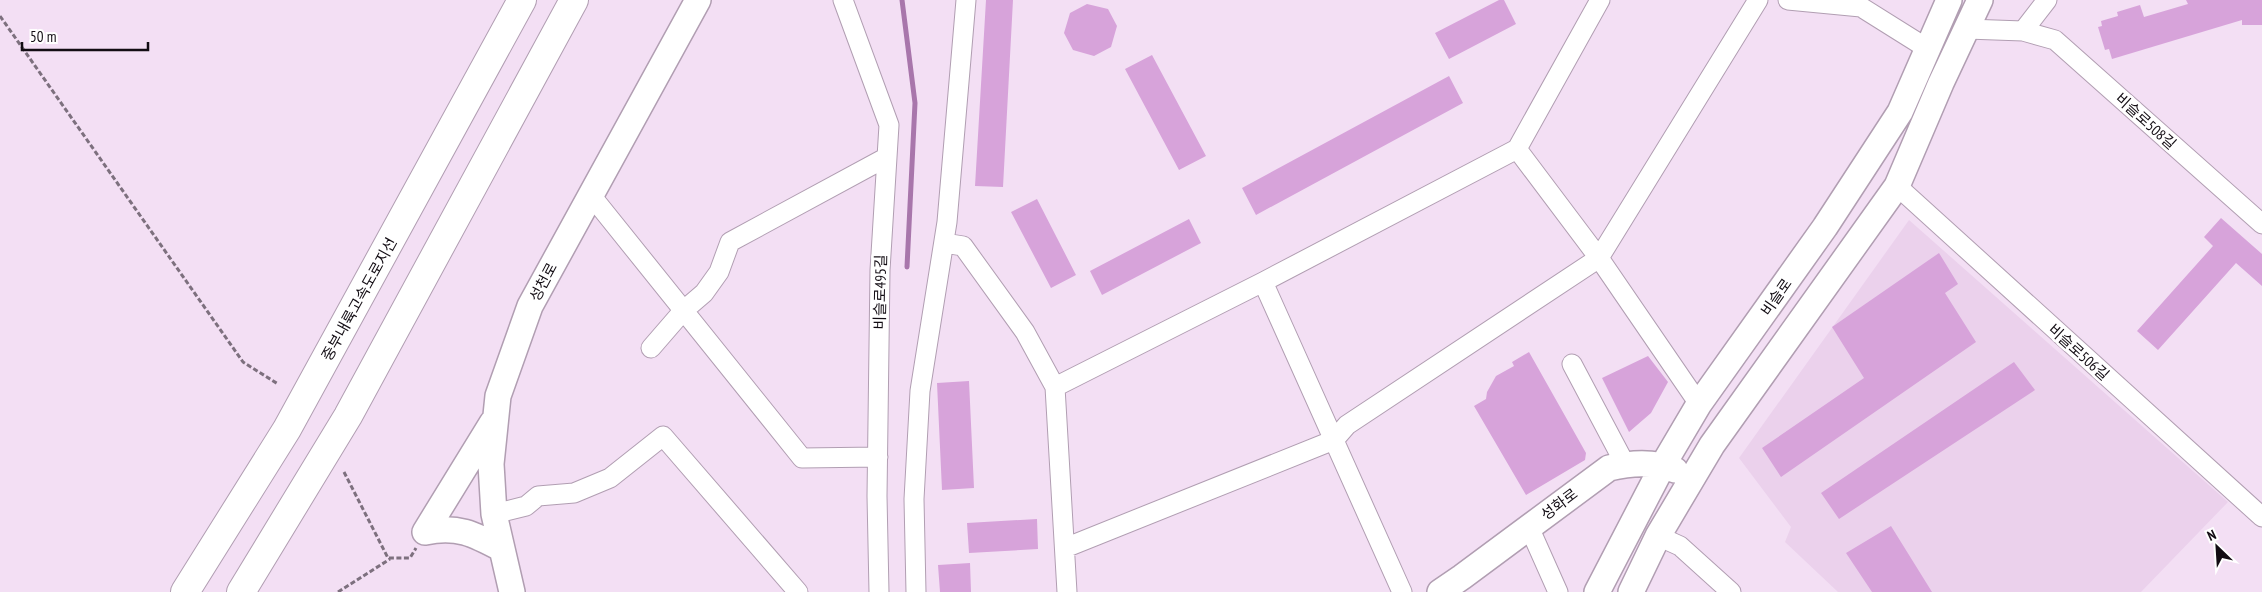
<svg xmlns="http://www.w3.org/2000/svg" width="2262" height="592" font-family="'PT Sans Narrow','Noto Sans KR',sans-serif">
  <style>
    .built { fill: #ebd1ec }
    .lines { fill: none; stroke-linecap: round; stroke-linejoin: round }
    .stream { stroke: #a876ab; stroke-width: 5 }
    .building { fill: #d7a3da }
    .minor-casing { stroke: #b19eb2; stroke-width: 21 }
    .major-casing { stroke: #b19eb2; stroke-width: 28 }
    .highway-casing { stroke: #b19eb2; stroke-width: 30 }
    .path { stroke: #7d707e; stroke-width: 3; stroke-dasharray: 5 2.5; stroke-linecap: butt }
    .minor { stroke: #fff; stroke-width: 19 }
    .major { stroke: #fff; stroke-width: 25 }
    .highway { stroke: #fff; stroke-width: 28 }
    .labels { text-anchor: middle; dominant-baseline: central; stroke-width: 5; stroke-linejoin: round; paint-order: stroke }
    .street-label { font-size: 15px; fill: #120c13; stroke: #fff }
  </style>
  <rect width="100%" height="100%" fill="#f3dff4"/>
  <path class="built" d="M1909,220l319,282 -87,90h-303l-53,-50 6,-15 -52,-69z"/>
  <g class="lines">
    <path class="stream" d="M902,0l13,103 -8,164"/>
  </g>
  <path class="building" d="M986,0h27l-10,187 -28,-1z
    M1499,0h5l12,24 -67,35 -14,-26z
    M2186,0h76v25h-20v-5l-130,39 -3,-10 -4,1 -7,-23 4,-1 -1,-5 17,-5 -1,-4 23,-7 4,12 44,-13z
    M1087,4l21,5 9,17 -6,21 -17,9 -21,-6 -9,-17 6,-20z
    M1152,55l54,101 -27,14 -54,-101z
    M1449,76l14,27 -207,112 -14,-27z
    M1037,199l39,76 -25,13 -40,-76z
    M2221,218l41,36v32l-26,-23 -78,87 -21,-19 76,-85 -9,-9z
    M1189,219l12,24 -99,52 -12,-24z
    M1939,253l19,31 -13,9 31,49 -195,135 -19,-29 102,-70 -32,-51z
    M1529,352l57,101 -1,7 -59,35 -52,-89 12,-7 1,-7 9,-16 18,-10 -2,-4z
    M1648,356l20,26 -17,31 -22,19 -27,-54z
    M2014,362l21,28 -196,129 -18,-26z
    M969,381l5,107 -32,2 -5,-107z
    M1037,519l1,30 -69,4 -2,-30z
    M1891,526l41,66h-60l-26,-39z
    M970,563l1,29h-31l-2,-27z"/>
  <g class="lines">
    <defs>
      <path id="minor" d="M843,0l46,125 -9,145 -3,226 2,96
        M1788,0l73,7 67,42
        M1967,29l56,2 24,-31
        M2023,31l32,9 207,184
        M1517,149l82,109 100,146
        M1897,186l365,331
        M590,194l212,264 76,-1
        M944,243l19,3 62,86 30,55 12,205
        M1263,282l139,310
        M651,348l32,-37 21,-18 15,-21 11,-30 157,-85
        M1572,364l53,100
        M1055,387l208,-105 254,-133 83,-149
        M494,514l32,-8 12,-10 36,-3 36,-15 53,-42 135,156
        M1529,527l29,65
        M1658,536l22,10 51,46
        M1065,548l269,-108 13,-15 252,-167 159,-258
        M916,592l-2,-93 6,-108 27,-169 19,-222"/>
      <path id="major" d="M425,532l67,-109
        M425,532c32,-7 49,2 77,17
        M512,592l-18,-78 -3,-50 7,-68 32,-90 168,-306
        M1440,592l22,-15 147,-109c21,-5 45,-7 66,2
        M1597,592l66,-127 36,-61 126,-177 75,-115 49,-112
        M1631,592l27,-56 54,-91 185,-259 44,-103 39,-83"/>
      <path id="highway" d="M185,592l102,-163 235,-429
        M241,592l107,-176 226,-416"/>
    </defs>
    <use href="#minor" class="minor-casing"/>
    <use href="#major" class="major-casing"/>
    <use href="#highway" class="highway-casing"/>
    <path class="path" d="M0,16l243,346 35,22
      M344,472l44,86h22l6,-10
      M338,592l52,-33"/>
    <use href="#minor" class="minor"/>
    <use href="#major" class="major"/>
    <use href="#highway" class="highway"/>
  </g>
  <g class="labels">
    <g class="street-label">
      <text transform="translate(2146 121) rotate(42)">비슬로508길</text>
      <text transform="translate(543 282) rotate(-62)">성천로</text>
      <text transform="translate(880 292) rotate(-89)">비슬로495길</text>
      <text transform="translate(1776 297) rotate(-55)">비슬로</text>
      <text transform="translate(359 299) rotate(-61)">중부내륙고속도로지선</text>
      <text transform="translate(2079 352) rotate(42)">비슬로506길</text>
      <text transform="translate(1559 504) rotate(-37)">성화로</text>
    </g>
  </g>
  <g transform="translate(2217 547) rotate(335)" stroke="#ffffff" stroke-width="4" paint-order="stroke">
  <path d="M0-4L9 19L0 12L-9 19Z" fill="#120c13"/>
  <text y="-8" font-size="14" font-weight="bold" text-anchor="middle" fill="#120c13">N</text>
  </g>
  <path d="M22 42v8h126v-8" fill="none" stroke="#120c13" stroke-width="2.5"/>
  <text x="30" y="42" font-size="15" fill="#120c13" stroke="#ffffff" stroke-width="4" paint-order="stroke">50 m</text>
</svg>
